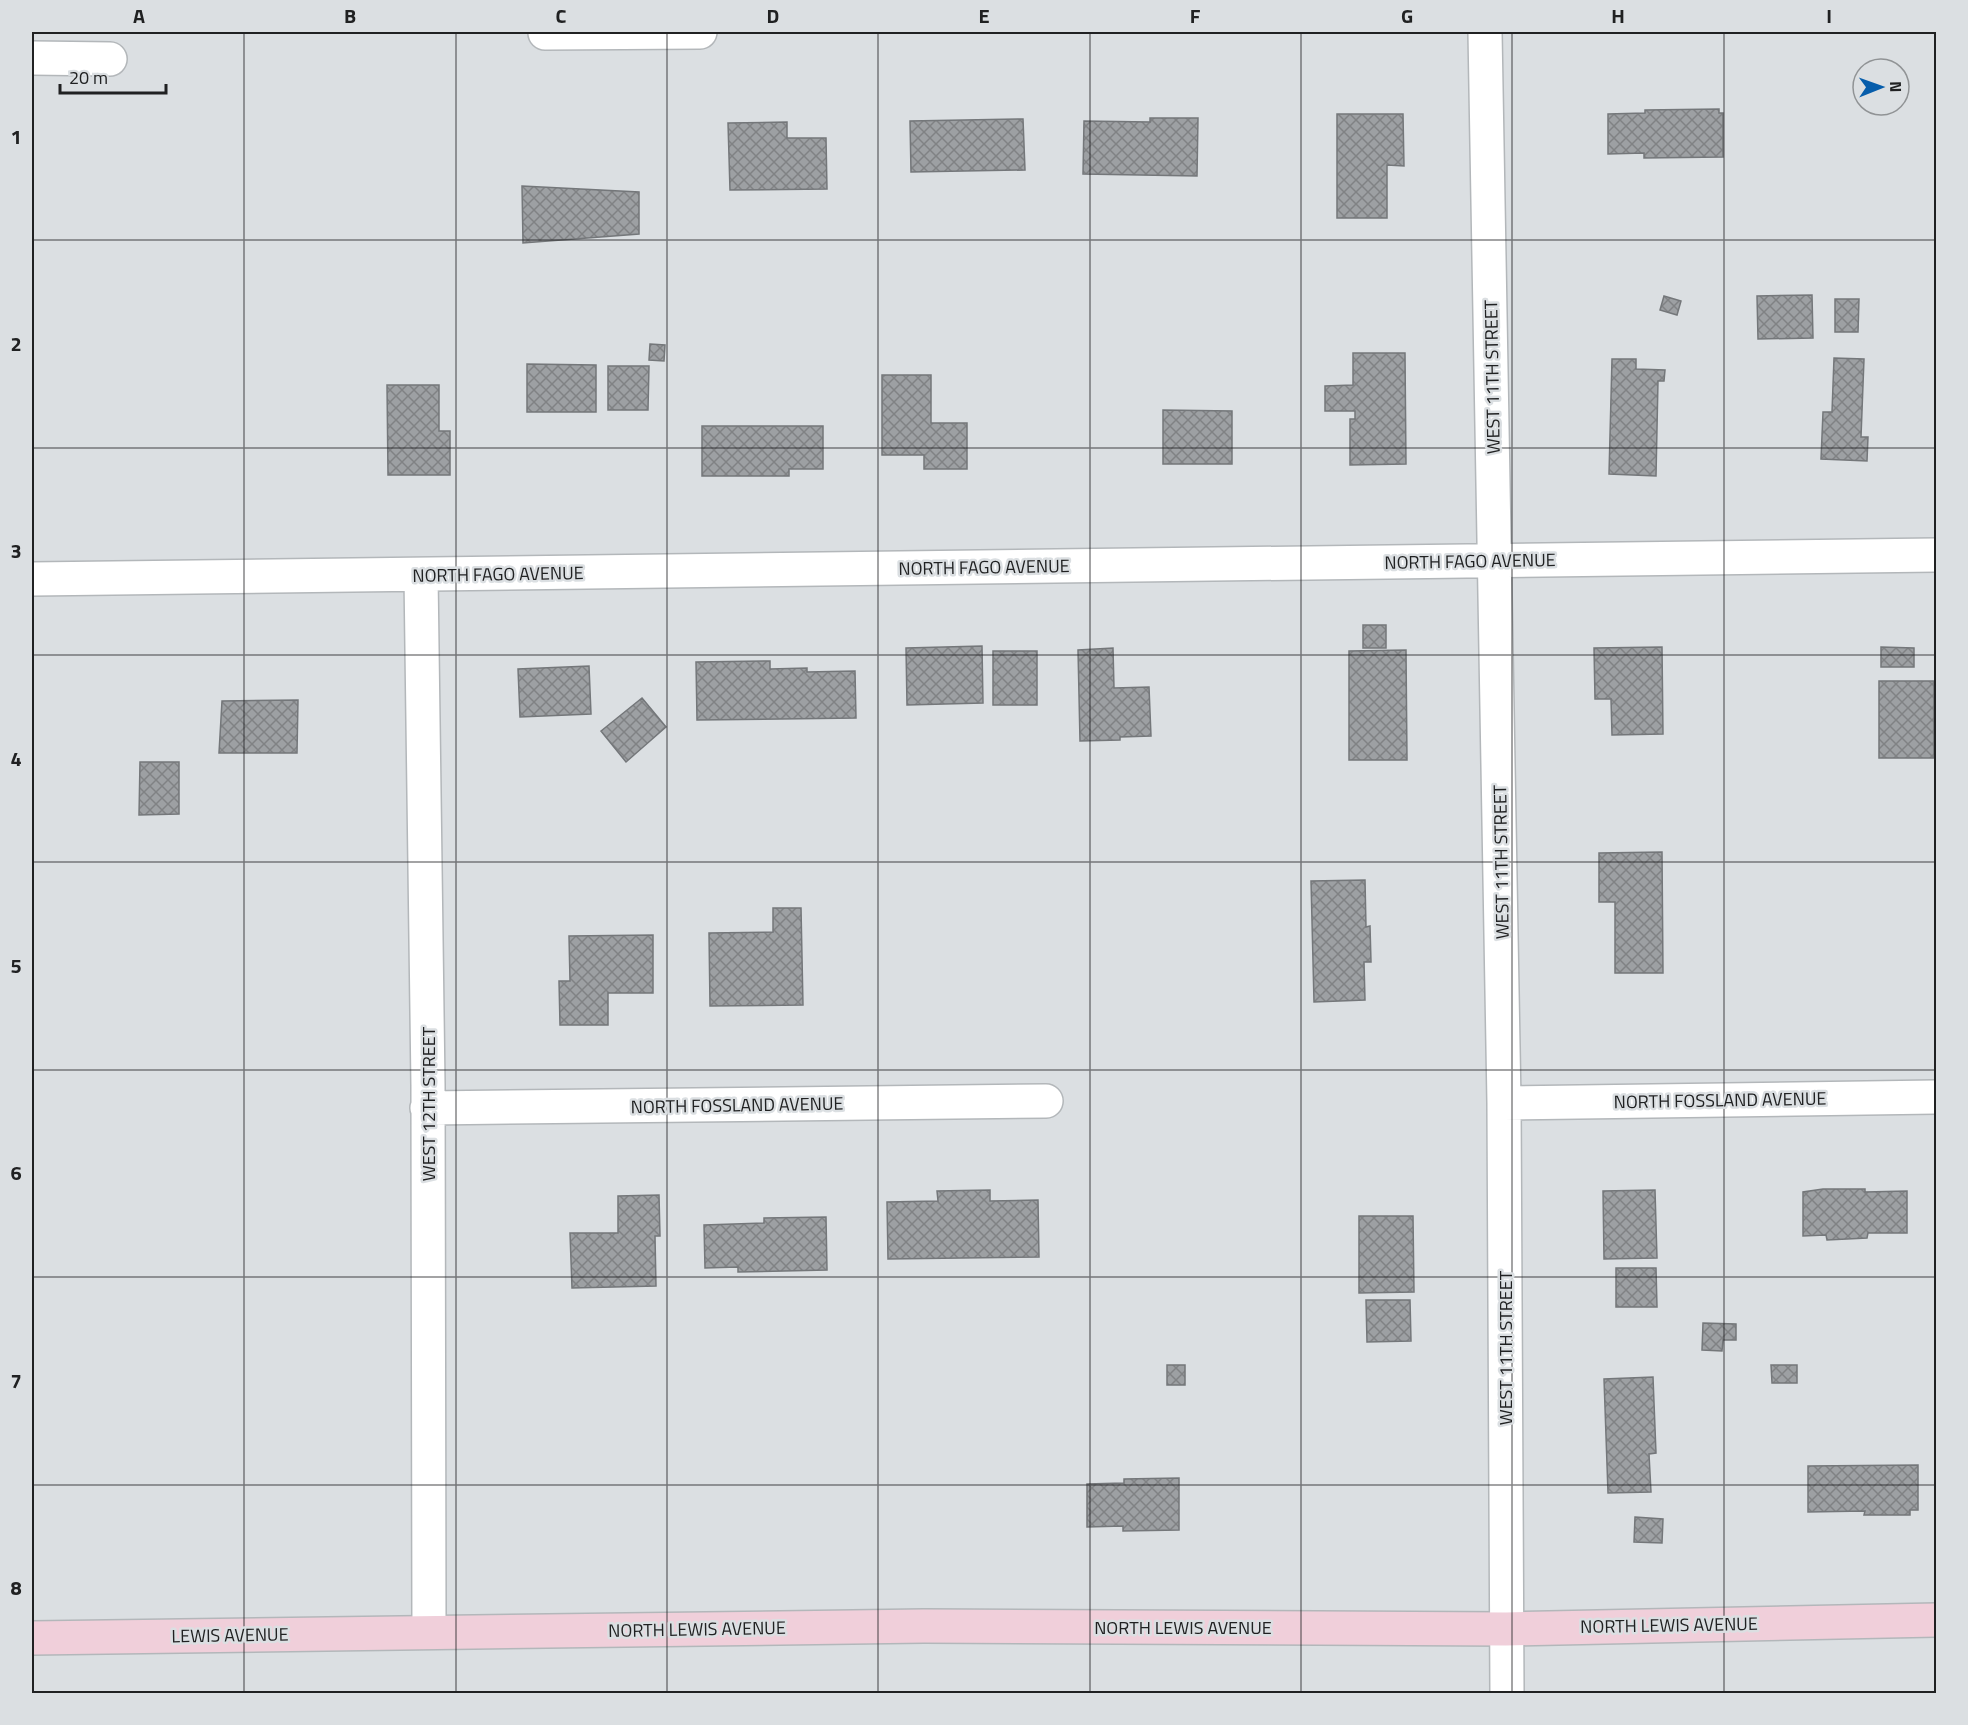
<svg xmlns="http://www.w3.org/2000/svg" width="1968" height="1725" font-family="'Titillium Web',sans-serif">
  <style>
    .building { fill: url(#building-cross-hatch); stroke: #74777a; stroke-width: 1.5 }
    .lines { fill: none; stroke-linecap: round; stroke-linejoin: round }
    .street-casing { stroke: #b3b7ba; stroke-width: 36 }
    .secondary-casing { stroke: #b3b7ba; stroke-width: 36 }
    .street { stroke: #fff; stroke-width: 33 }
    .secondary { stroke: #f0cfda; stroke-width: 33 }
    .grid { fill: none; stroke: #202122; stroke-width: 1.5; stroke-opacity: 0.55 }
    .labels { text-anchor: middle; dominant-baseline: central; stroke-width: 5; stroke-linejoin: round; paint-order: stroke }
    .street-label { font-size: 18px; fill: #202122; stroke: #dbdfe2 }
    .neatline { fill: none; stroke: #202122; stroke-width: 2 }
    .grid-label { font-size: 20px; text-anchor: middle; font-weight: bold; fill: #202122 }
  </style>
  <defs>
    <pattern id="building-cross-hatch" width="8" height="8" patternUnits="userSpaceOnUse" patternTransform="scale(1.5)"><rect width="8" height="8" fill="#9da0a3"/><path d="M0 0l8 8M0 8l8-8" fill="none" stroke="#808284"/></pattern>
  </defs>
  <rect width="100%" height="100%" fill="#dbdfe2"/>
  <path class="building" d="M1719,109v4h4v44l-79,1v-5l-36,1v-40l37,-1v-3z
    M1337,114h66l1,52 -17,-1v53h-50z
    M1150,118h48l-1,58 -114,-2 1,-53 66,1z
    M1023,119l2,51 -114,2 -1,-51z
    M787,122v16h39l1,51 -97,1 -2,-67z
    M522,186l117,6v42l-116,9z
    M1812,295l1,43 -55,1 -1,-43z
    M1664,296l17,5 -4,14 -17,-5z
    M1835,299h24l-1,33h-23z
    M650,344l15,1 -1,16 -15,-1z
    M1353,353h52l1,111 -56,1v-46h5v-8h-30v-25l28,-1z
    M1834,358l30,1 -3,78h7l-1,24 -46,-2 2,-47h9z
    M1612,359h24v10l29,1 -1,11h-6l-2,95 -47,-2z
    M527,364l69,1v47h-69z
    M608,366h41l-1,44h-40z
    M882,375h49v48h36v46h-43v-14h-42z
    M387,385h52v46h11v44h-62z
    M1163,410l69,1v53h-69z
    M702,426h121v43h-34v7h-87z
    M1363,625h23v23h-23z
    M982,646l1,57 -76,2 -1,-57z
    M1662,647l1,87 -51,1 -1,-36h-16l-1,-51z
    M1881,647l33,1v19h-33z
    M1113,648l1,40 35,-1 2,49 -31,1v3l-40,1 -2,-91z
    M1406,650l1,110h-58v-109z
    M993,651h44v54h-44z
    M770,661v8l37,-1v4l48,-1 1,47 -159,2 -1,-58z
    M589,666l2,48 -71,3 -2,-48z
    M1879,681h55v77h-55z
    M642,698l24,29 -40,35 -25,-31z
    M298,700l-1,53h-78l3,-52z
    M140,762h39v52l-40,1z
    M1662,852l1,121h-48v-71h-16v-49z
    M1365,880l1,47 4,-1 1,36h-7l1,38 -51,2 -3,-121z
    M773,908h28l2,97 -93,1 -1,-73 64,-1z
    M653,935v58h-45v32h-48l-1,-44h11l-1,-45z
    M1823,1189h42v3l42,-1v42h-39l-1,5 -40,2 -1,-5 -23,1v-44z
    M990,1190v11l48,-1 1,57 -151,2 -1,-57 51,-1 -1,-10z
    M1655,1190l2,68 -53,1 -1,-68z
    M659,1195l1,41h-5l1,50 -84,2 -2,-55h48v-37z
    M1359,1216h54l1,76 -55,1z
    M826,1217l1,53 -89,2v-5l-33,1 -1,-43 60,-2v-5z
    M1616,1268h40l1,39h-41z
    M1366,1300h44l1,41 -44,1z
    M1703,1323l33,1v16h-13l-1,11 -20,-1z
    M1167,1365h18v20h-18z
    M1771,1365h26v18h-25z
    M1653,1377l3,76 -7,1 2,38 -43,1 -4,-114z
    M1918,1465v45h-8v5h-46l1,-4 -57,1v-46z
    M1179,1478v52l-56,1v-5l-36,1v-43l37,-1v-4z
    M1635,1517l28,2 -1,24 -28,-1z"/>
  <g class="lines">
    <defs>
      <path id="street" d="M1485,32l19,1071 3,591
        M545,33l155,-1
        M32,58l78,1
        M421,575l7,510 1,547
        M32,579l1904,-24
        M1504,1103l432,-6
        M427,1108l619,-7"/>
      <path id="secondary" d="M32,1638l892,-12 582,3 430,-9"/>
    </defs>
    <use href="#street" class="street-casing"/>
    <use href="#secondary" class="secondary-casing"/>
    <use href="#street" class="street"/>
    <use href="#secondary" class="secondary"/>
  </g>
  <path class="grid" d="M244,32v1662M456,32v1662M667,32v1662M878,32v1662M1090,32v1662M1301,32v1662M1512,32v1662M1724,32v1662M32,240h1904M32,448h1904M32,655h1904M32,862h1904M32,1070h1904M32,1277h1904M32,1485h1904"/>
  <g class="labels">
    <g class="street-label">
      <text transform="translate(1492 377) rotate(-91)">WEST 11TH STREET</text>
      <text transform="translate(1470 561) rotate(-1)">NORTH FAGO AVENUE</text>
      <text transform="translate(984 567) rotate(-1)">NORTH FAGO AVENUE</text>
      <text transform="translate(498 574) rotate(-1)">NORTH FAGO AVENUE</text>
      <text transform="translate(1501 862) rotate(-91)">WEST 11TH STREET</text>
      <text transform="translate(1720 1100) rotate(-1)">NORTH FOSSLAND AVENUE</text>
      <text transform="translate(428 1104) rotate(-90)">WEST 12TH STREET</text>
      <text transform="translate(737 1105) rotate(-1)">NORTH FOSSLAND AVENUE</text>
      <text transform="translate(1505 1348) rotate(-90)">WEST 11TH STREET</text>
      <text transform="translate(1669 1625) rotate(-1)">NORTH LEWIS AVENUE</text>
      <text x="1183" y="1627">NORTH LEWIS AVENUE</text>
      <text transform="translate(697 1629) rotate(-1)">NORTH LEWIS AVENUE</text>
      <text transform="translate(230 1635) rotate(-1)">LEWIS AVENUE</text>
    </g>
  </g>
  <rect width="1968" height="1725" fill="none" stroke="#dbdfe2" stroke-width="66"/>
  <g transform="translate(1881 87) rotate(89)"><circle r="28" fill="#dbdfe2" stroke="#909395" stroke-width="1.5"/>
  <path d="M0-4.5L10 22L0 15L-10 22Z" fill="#065dab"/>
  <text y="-9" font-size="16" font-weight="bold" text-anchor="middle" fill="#202122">N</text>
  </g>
  <path d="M60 84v9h106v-9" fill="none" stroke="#202122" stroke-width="3"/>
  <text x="69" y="84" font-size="18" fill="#202122" stroke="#dbdfe2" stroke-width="4.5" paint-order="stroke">20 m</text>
  <rect x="33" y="33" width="1902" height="1659" class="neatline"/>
  <g class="grid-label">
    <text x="139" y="23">A</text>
    <text x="350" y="23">B</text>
    <text x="561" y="23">C</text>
    <text x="773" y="23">D</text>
    <text x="984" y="23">E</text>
    <text x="1195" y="23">F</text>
    <text x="1407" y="23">G</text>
    <text x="1618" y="23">H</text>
    <text x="1829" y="23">I</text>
    <text x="16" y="144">1</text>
    <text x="16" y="351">2</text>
    <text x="16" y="558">3</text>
    <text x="16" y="766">4</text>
    <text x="16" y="973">5</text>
    <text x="16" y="1180">6</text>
    <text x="16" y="1388">7</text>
    <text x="16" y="1595">8</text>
  </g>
</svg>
